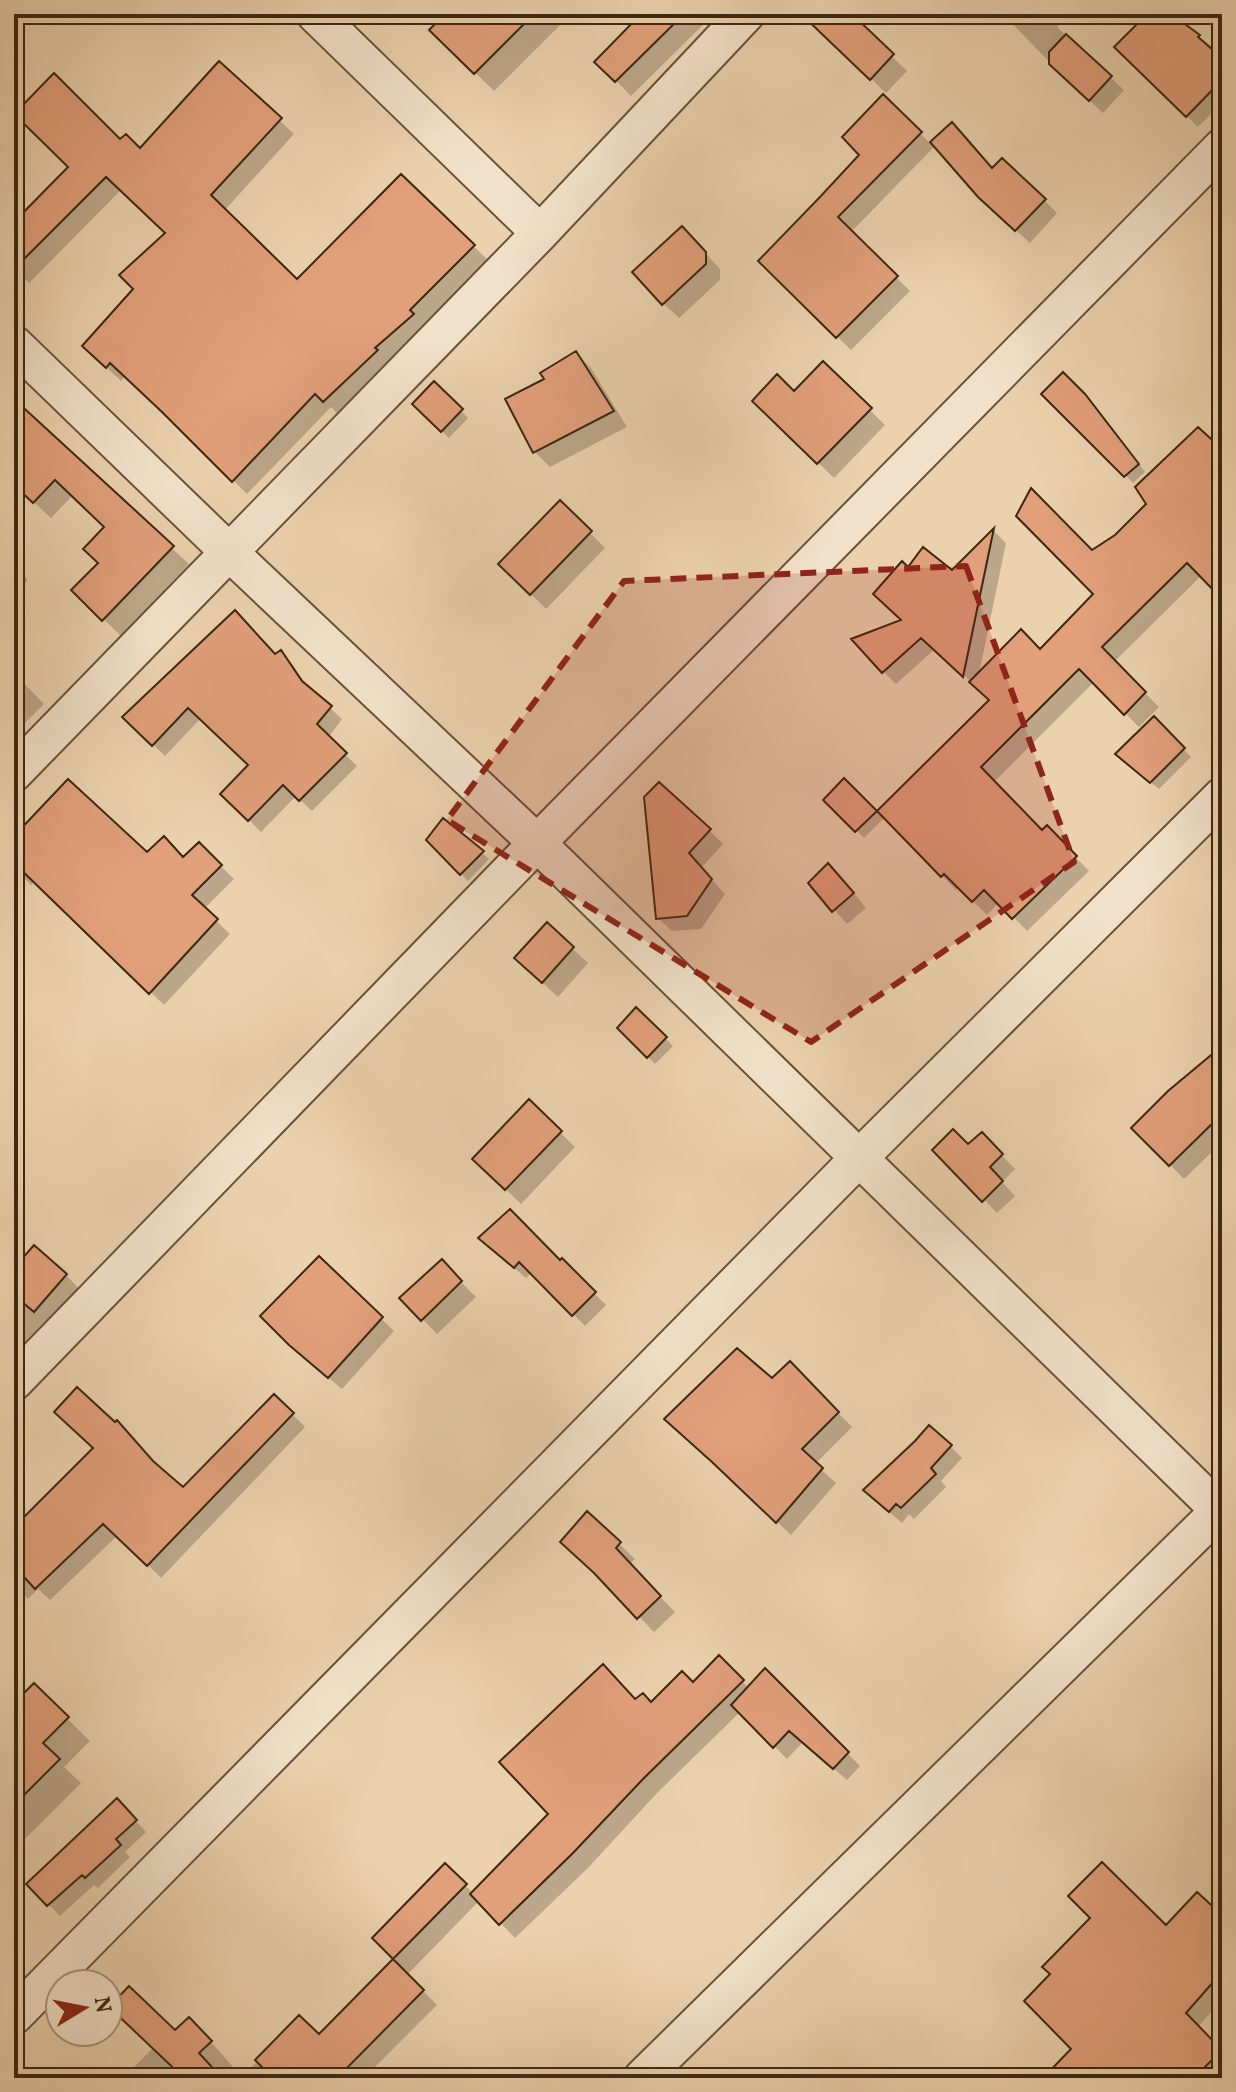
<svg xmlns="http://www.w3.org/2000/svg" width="1236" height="2092" font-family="Vollkorn,serif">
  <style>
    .shadow { fill: #0003 }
    .building { fill: #e19f7a; stroke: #3b2811; stroke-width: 2 }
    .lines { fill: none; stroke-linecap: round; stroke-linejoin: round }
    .street-casing { stroke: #675238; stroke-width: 40 }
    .street { stroke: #f2e1ca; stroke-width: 36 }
    .marked { fill: #8f2418; fill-opacity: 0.2; stroke: #8f2418; stroke-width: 6; stroke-dasharray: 16 10; stroke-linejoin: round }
  </style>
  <rect width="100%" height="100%" fill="#ebd1ad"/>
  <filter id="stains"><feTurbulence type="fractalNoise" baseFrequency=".0025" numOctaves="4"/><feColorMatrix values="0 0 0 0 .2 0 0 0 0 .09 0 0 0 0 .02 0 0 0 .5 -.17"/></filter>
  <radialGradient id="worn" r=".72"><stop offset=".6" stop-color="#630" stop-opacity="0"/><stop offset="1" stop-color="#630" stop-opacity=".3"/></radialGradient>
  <path class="shadow" d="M188,14h16l-7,8z
    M448,14h123l-77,77 -62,-61z
    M644,14h70l-83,82 -34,-35z
    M848,14l59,57 -21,22 -59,-57z
    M1003,14h68l-14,13 67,63 -21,23 -44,-41z
    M1168,14l54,40v49l-24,24 -81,-80z
    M219,64l75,70 -70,77 73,70 104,-104 87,83 -65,65 3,5 -38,33 2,2 -51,50 -8,-8 -84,87 -69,-69 -53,-49 -4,5 -37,-35 52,-57 31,-55 -46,-44 -92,93 -15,-15v-43l107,-83 19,9z
    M883,97l48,47 21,-19 41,45 51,30 13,13 -27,30 -36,-33 -58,-65 -85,87 59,59 -59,59 -91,-89 102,-107z
    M697,244l23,25v11l-41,38 -15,-14z
    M576,353l15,15 36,59 -77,40 -15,-15 12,-73z
    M823,364l62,61 -51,53 -79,-77 39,-7z
    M434,384l34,34 -19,20 -34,-34z
    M1044,394l48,10 53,68 -12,11z
    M14,404l175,160 -68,72 -47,-46 27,-26 6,-37 -34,-32 -22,23 -37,-34z
    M1222,424v151h-20l-88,87 45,45 -20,20 -45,-45 -100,100 49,51 4,-5 42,43 -62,60 -28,-29 -12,13 -28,-28 -3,3 -71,-73 -21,21 -38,-38 18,-19 33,33 114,-114 -56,-51 -39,35 -13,-13 21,-50 4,-51 44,3 42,-42 12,12 -27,131 61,-22 56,-58 -4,-41 25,-16z
    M560,503l45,45 -59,61 -45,-45z
    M14,566l14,14 -14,14z
    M1222,626v13l-6,-6z
    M280,652l12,12 18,26 32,29 -14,19 29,28 -45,45 -16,-15 -35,36 -38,-38 28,-29 -50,-47 -36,38 -40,-39z
    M14,673l30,31 -28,28 4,4 -6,7z
    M1154,718l37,39 -32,32 -34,-28z
    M646,798l63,32 14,14 -22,24 24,26 -24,35 -29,2 -14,-13z
    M443,820l46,39 -21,22 -40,-41z
    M14,836l169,23 16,-15 35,35 -30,30 26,25 -66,71 -129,-124 -4,4 -17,-17z
    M842,879l24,29 -19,16 -37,-41z
    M547,925l41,38 -30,34 -26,-24z
    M636,1010l37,36 -18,18 -36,-36z
    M1222,1066v76l-38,37 -50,-51z
    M529,1102l46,45 -54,57 -46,-45z
    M982,1135l33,34 -13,13 13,14 -18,17 -62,-63 33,-3z
    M492,1249l68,14 2,-2 44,44 -21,21 -53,-54 -6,6z
    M319,1259l75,72 -52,58 -37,-31z
    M14,1271l52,4 16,17 -30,36 -7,-7 -31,32z
    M456,1277l20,20 -39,37 -35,-36z
    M790,1364l62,63 -37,37 21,19 -45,52 -62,-59 43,-95z
    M274,1396l31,31 -144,151 -43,-43 -68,65 -12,-11 -10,10 -14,-13v-80l12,12 158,-28z
    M950,1446l12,12 -21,23 5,6 -32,32 -5,-5 -7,9 -24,-21z
    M588,1514l47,45 -6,6 46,47 -21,20 -49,-51z
    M719,1658l30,30 16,-18 95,96 -13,14 -44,-38 -16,17 -47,-47 -83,81 -69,75 -73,70 -36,-37 -72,74 30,30 -73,73h-241l31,-31 21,-14h28l39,44 57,-59 20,19 77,-78 -21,-21 70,-72 28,27 77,-79 86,-112 15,2 42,-19z
    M34,1686l56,55 -26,26 17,16 -67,67v-144z
    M117,1801l29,31 -21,20 5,5 -32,31 -4,-3 -34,31 -31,-32z
    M1222,1918v82l-25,28 25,25v25h-176l27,-29 93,-121z"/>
  <path class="building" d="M445,14h89l-60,60 -45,-44z
    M641,14h43l-69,68 -21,-20z
    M801,14h51l42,40 -24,26z
    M1147,14h24l29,21 -2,2 24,21v22l-36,37 -72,-70z
    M1066,34l46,42 -23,25 -40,-37v-12z
    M219,61l63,57 -71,77 86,84 104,-105 74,71 -65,65 4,4 -39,34 3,2 -55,52 -8,-8 -83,88 -70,-70 -52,-49 -4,5 -24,-22 51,-57 -14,-14 46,-42 -59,-56 -92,92v-47l54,-55 -54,-53 40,-41 66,66 6,-5 14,14z
    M883,94l39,38 -84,85 60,59 -62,62 -78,-77 61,-63 40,-43 -17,-18z
    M952,122l40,46 10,-10 44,41 -31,32 -37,-34 -48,-55z
    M682,226l24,26v12l-44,41 -30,-33z
    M576,351l38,60 -81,42 -28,-54 39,-20 -4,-6z
    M823,361l49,47 -55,56 -65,-63 25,-27 17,17z
    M1063,372l22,22 54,70 -15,13 -83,-83z
    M434,381l29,28 -22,23 -29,-28z
    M14,399l160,147 -72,75 -31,-31 27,-27 -15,-14 21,-22 -49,-47 -22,23 -19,-18z
    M1198,427l24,22v150l-35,-36 -85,84 44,45 -22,23 -45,-46 -98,98 61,63 5,-5 30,31 -65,63 -28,-29 -12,12 -28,-28 -3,3 -64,-66 112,-111 -20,-18 52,-53 19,20 53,-55 -77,-78 15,-28 61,62 23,-15 31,-31 -11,-17z
    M560,500l32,31 -62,64 -32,-31z
    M994,528l-31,149 -42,-39 -39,35 -31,-34 50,-19 -28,-26 29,-33 6,6 15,-20 29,23z
    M235,610l40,44 6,-4 21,31 30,25 -15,18 30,29 -48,48 -16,-16 -35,36 -28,-27 28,-29 -60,-57 -36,38 -30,-29z
    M1154,716l31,32 -35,35 -35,-29z
    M844,778l33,33 -22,21 -32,-32z
    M68,779l79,73 17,-16 19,21 16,-15 23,23 -30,30 26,24 -69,75 -135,-131v-27z
    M659,782l52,47 -22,24 23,26 -25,37 -31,3 -12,-122z
    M443,818l41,33 -24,24 -34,-35z
    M828,863l26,30 -22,19 -24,-29z
    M547,922l27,25 -32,36 -28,-25z
    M636,1007l31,30 -20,21 -30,-30z
    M1222,1046v68l-53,52 -38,-38 37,-37z
    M529,1099l33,32 -57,59 -33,-31z
    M953,1129l15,15 14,-12 21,22 -13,13 13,14 -21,21 -50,-52z
    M510,1209l50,51 2,-2 34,34 -24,24 -53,-54 -5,6 -36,-30z
    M34,1245l33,29 -33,38 -20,-17v-27z
    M319,1256l64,61 -55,61 -39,-33 -29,-29z
    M442,1259l20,22 -41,40 -22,-23z
    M737,1348l35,30 18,-17 49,51 -37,37 21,19 -47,55 -64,-61 -48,-43z
    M77,1387l38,35 2,-2 36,41 30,26 91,-93 20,19 -147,153 -44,-42 -68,65 -21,-23v-39l79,-79 -39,-36z
    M929,1425l23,20 -21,23 5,6 -35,34 -5,-4 -7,8 -26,-22 52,-49z
    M587,1511l34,31 -5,6 45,48 -24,23 -43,-46 -34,-31z
    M719,1655l25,25 -101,99 -70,74 -74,72 -29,-31 78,-80 -49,-52 104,-98 32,35 8,-6 8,9 31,-31 11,11z
    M765,1668l84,84 -16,17 -44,-38 -16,17 -42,-43z
    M34,1683l35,34 -26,26 17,16 -46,46v-102z
    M117,1798l20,22 -21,19 5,6 -36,33 -3,-3 -35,31 -21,-22z
    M1102,1862l64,63 31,-33 25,23v57l-36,41 36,37 -28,28h-151l28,-29 -47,-48 26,-27 -8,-7 48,-49 -22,-22z
    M445,1863l22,21 -74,75 -21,-21z
    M393,1959l31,31 -87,88h-64l-18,-18 44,-45 20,19z
    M129,1986l46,44 14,-13 23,24 -13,12 23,25h-38l-75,-71z"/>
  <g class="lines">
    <defs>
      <path id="street" d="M315,14l225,219
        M14,344l215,208 308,291 685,670
        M14,773l526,-540 206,-219
        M14,1382l523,-539 685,-696
        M14,2016l846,-859 362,-361
        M642,2078l580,-570"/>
    </defs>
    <use href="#street" class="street-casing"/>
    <use href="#street" class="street"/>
  </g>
  <path class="marked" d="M966,566l108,296 -263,180 -364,-222 177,-239z"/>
  <rect width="1236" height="2092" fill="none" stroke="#ebd1ad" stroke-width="48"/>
  <rect x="16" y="16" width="1204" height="2060" fill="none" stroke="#3b2811" stroke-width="4"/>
  <rect x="24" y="24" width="1188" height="2044" fill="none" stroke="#3b2811" stroke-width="2"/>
  <g transform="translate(84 2008) rotate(80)"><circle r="38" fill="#f2e1ca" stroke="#a99780" stroke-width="2"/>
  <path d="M0-6L14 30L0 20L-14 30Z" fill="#8f2418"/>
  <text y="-12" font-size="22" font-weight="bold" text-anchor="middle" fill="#3b2811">N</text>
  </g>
  <rect width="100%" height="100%" filter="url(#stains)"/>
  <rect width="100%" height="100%" fill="url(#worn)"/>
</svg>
